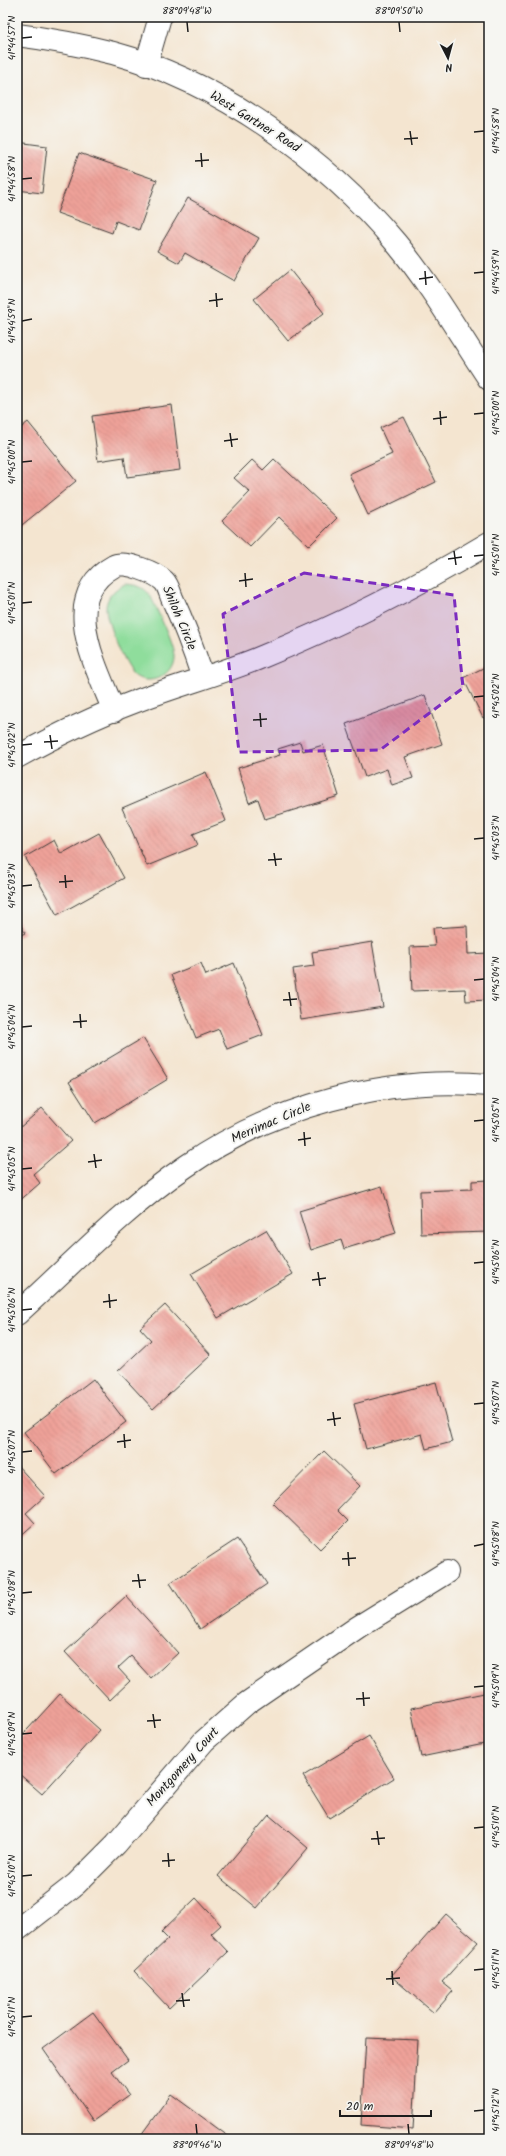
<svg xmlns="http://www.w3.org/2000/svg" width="506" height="2156" font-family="Kalam,sans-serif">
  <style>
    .grass { fill: #8fdd9c; stroke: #567c5c }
    .building { fill: url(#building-back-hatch) }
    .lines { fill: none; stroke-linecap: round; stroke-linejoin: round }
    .minor-casing { stroke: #3c3a37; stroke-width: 24 }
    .minor { stroke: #fff; stroke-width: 22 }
    .marked { fill: #7b2cbf; fill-opacity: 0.2; stroke: #7b2cbf; stroke-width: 3; stroke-dasharray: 8 5; stroke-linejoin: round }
    .ticks { fill: none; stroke: #1c1c1c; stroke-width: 1.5 }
    .labels { text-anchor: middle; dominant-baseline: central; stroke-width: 4; stroke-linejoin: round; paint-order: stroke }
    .street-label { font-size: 13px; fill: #1c1c1c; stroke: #f6f6f2 }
    .neatline { fill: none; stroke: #1c1c1c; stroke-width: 1.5 }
    .ticks-label { font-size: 10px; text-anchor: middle; fill: #1c1c1c }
  </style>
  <defs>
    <pattern id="building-back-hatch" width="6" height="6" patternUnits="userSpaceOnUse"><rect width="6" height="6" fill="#eea199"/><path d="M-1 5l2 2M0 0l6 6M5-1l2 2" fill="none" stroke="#cc8a83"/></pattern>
  </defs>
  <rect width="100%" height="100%" fill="#f6f6f2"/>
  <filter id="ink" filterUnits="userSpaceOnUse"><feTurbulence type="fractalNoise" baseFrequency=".025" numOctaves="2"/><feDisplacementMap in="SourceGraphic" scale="8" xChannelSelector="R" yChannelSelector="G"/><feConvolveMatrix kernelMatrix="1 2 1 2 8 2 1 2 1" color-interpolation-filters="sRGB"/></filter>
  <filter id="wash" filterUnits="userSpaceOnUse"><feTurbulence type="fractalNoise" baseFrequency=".012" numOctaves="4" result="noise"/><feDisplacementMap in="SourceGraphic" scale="16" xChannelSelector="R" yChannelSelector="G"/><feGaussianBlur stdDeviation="0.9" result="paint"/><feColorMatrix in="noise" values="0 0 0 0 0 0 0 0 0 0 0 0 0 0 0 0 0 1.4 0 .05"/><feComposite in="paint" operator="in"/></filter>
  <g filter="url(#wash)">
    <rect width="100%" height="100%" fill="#f4e5d0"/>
    <path class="grass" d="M125,584c11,1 18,2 25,11 6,13 23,47 24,60 1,19 -23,32 -39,21 -11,-8 -30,-56 -29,-70 2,-11 9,-17 19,-22z"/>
    <g id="blocks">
      <path class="building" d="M17,142l30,4 -5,47 -25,-3z
        M79,153l78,27 -18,50 -23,-9 -4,12 -55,-20z
        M188,198l71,40 -25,43 -49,-28 -6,10 -22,-12z
        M290,270l34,43 -36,28 -34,-42z
        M172,405l8,65 -53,7 -3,-20 -26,4 -6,-45z
        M404,417l32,65 -68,33 -19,-41 43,-20 -12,-26z
        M28,422l48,59 -59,48v-98z
        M274,459l63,59 -28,28 -30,-29 -29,30 -28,-26 28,-29 -16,-14 18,-18 11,10z
        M489,665v50l-6,3 -20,-40z
        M425,695l17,49 -37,13 8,21 -21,7 -5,-16 -22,8 -19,-53z
        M300,742l3,9 20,-6 16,51 -74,23 -7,-20 -9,4 -11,-35 42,-13 -2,-6z
        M206,772l20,49 -33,13 5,11 -51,21 -25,-58z
        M99,833l25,45 -67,37 -32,-58 29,-17 7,14z
        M17,918l8,15 -8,4z
        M467,926l1,28 21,-1v47l-23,1 -1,-12 -53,2 -2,-44 25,-1 -2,-18z
        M372,942l11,65 -82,13 -8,-51 21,-3 -2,-14z
        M201,963l5,12 28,-12 29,72 -36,14 -8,-20 -23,9 -25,-63z
        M143,1038l25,41 -73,44 -26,-41z
        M42,1108l29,33 -38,33 7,9 -23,20v-73z
        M489,1180v52l-68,2 -1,-43 52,-2v-8z
        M382,1186l14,47 -52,16 -3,-9 -30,10 -12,-39z
        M266,1230l27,44 -75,44 -27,-44z
        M165,1305l46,50 -58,54 -35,-38 33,-31 -11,-12z
        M93,1379l33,43 -70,52 -32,-42z
        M436,1382l16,60 -26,7 -4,-15 -56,15 -12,-45z
        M324,1451l36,35 -23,24 11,11 -28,28 -47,-46z
        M17,1465l28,31 -19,17 9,10 -18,16z
        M237,1539l30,45 -67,45 -30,-46z
        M126,1596l52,57 -27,25 -20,-22 -13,12 12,13 -20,19 -45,-48z
        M489,1692v51l-68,14 -10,-49z
        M60,1694l40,36 -58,64 -25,-22v-31z
        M369,1736l25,42 -65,40 -26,-42z
        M269,1815l39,33 -51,60 -39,-32z
        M196,1898l25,27 -10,9 17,18 -59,56 -35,-37 34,-32 -7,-7z
        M446,1914l32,28 -36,40 11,9 -19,22 -43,-37z
        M93,2012l35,48 -16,12 17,23 -36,26 -50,-72z
        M366,2038l52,2 -5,89 -52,-4z
        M171,2094l61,45h-94z"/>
    </g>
  </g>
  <g filter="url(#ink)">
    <use href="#blocks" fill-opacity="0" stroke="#3c3a37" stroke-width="1"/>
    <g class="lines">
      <defs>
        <path id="minor" d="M17,35c32,4 64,10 96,18 107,29 213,106 283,190 35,42 63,91 93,136
          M146,65l14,-48
          M114,711c-17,-43 -57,-114 0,-145 10,-6 42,7 50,15 4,4 6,12 8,17 12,26 22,53 31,80
          M17,757c38,-21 77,-40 117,-55 41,-16 83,-27 123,-43 81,-33 157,-71 232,-116
          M17,1314c53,-48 109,-107 168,-147 86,-60 200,-92 304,-82
          M17,1930l59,-46 40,-40 88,-103 43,-38 111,-76 89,-55"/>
      </defs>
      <use href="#minor" class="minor-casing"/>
      <use href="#minor" class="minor"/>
    </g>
  </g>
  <path class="marked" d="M304,573l150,22 9,93 -83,62 -141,2 -16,-138z"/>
  <path class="ticks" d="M187,22l1,10M399,22l1,10M22,38l10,-1M410,131l2,14M474,132l10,-1M404,139l14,-1M201,153l1,14M195,161l14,-1M22,179l10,-1M425,271l1,14M474,273l10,-1M419,279l14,-2M216,293l1,14M209,301l14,-2M22,321l10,-2M440,411l1,14M474,414l10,-1M433,419l14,-2M230,433l2,14M224,441l14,-2M22,462l10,-1M454,551l2,14M474,556l10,-1M448,559l14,-2M245,573l1,14M239,581l14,-2M22,603l10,-1M474,697l10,-1M260,713l1,14M253,720l14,-1M50,735l2,14M44,742l14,-1M22,745l10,-1M474,839l10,-1M274,853l2,13M268,860l14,-1M65,875l1,13M59,882l14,-1M22,886l10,-1M474,980l10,-1M289,992l2,14M283,1000l14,-1M80,1014l1,14M73,1022l14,-1M22,1027l10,-1M474,1121l10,-1M304,1132l1,14M298,1140l13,-2M94,1154l2,14M88,1162l14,-2M22,1169l10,-1M474,1263l10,-1M318,1272l2,14M312,1280l14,-2M109,1294l1,14M103,1302l14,-2M22,1310l10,-1M474,1404l10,-1M333,1412l2,14M327,1420l14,-2M124,1434l1,14M117,1442l14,-2M22,1452l10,-1M474,1546l10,-2M348,1552l1,14M342,1559l14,-1M138,1574l2,14M132,1581l14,-1M22,1593l10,-1M474,1687l10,-1M363,1692l1,14M356,1699l14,-1M153,1714l2,14M147,1721l14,-1M22,1734l10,-1M474,1828l10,-1M377,1831l2,14M371,1839l14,-1M168,1853l1,14M162,1861l13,-1M22,1876l10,-1M474,1970l10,-1M392,1971l1,14M386,1979l14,-1M182,1993l2,14M176,2001l14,-1M22,2017l10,-1M474,2111l10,-1M196,2124l1,10M408,2124l1,10"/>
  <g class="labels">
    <g class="street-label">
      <text transform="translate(255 122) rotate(32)">West Gartner Road</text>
      <text transform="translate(179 618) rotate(67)">Shiloh Circle</text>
      <text transform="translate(271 1123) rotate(-23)">Merrimac Circle</text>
      <text transform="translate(183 1767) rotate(-48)">Montgomery Court</text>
    </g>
  </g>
  <rect width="506" height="2156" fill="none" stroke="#f6f6f2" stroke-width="44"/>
  <g transform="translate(448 58) rotate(174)" stroke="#f6f6f2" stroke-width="3" paint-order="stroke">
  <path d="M0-3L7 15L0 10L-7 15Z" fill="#1c1c1c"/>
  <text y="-6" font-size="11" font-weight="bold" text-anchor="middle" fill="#1c1c1c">N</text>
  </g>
  <path d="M340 2110v6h91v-6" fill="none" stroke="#1c1c1c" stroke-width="2"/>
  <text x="346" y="2110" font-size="12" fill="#1c1c1c" stroke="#f6f6f2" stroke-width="3" paint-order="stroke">20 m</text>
  <rect x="22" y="22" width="462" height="2112" class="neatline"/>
  <g class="ticks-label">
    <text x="187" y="14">88°09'48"W</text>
    <text x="399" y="14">88°09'50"W</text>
    <text transform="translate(11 38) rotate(-90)" y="4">41°44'57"N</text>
    <text transform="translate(495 131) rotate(-90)" y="4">41°44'58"N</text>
    <text transform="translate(11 179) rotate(-90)" y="4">41°44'58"N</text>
    <text transform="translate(495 272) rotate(-90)" y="4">41°44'59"N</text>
    <text transform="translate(11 321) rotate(-90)" y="4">41°44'59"N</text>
    <text transform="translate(495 413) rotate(-90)" y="4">41°45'00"N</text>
    <text transform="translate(11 462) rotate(-90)" y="4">41°45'00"N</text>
    <text transform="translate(495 555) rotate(-90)" y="4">41°45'01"N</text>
    <text transform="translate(11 603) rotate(-90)" y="4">41°45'01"N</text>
    <text transform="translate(495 696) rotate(-90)" y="4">41°45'02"N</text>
    <text transform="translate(11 745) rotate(-90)" y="4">41°45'02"N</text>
    <text transform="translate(495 838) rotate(-90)" y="4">41°45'03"N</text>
    <text transform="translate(11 886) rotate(-90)" y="4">41°45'03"N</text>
    <text transform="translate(495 979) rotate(-90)" y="4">41°45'04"N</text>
    <text transform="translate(11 1027) rotate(-90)" y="4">41°45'04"N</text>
    <text transform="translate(495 1120) rotate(-90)" y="4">41°45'05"N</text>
    <text transform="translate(11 1169) rotate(-90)" y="4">41°45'05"N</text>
    <text transform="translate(495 1262) rotate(-90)" y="4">41°45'06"N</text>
    <text transform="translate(11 1310) rotate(-90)" y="4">41°45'06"N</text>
    <text transform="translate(495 1403) rotate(-90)" y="4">41°45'07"N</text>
    <text transform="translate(11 1452) rotate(-90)" y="4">41°45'07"N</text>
    <text transform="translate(495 1544) rotate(-90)" y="4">41°45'08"N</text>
    <text transform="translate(11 1593) rotate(-90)" y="4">41°45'08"N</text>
    <text transform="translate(495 1686) rotate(-90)" y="4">41°45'09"N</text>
    <text transform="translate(11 1734) rotate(-90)" y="4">41°45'09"N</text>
    <text transform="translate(495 1827) rotate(-90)" y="4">41°45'10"N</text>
    <text transform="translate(11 1876) rotate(-90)" y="4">41°45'10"N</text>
    <text transform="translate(495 1969) rotate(-90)" y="4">41°45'11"N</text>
    <text transform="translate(11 2017) rotate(-90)" y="4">41°45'11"N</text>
    <text transform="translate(495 2110) rotate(-90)" y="4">41°45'12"N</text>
    <text x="197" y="2148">88°09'46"W</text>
    <text x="409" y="2148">88°09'48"W</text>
  </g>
</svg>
